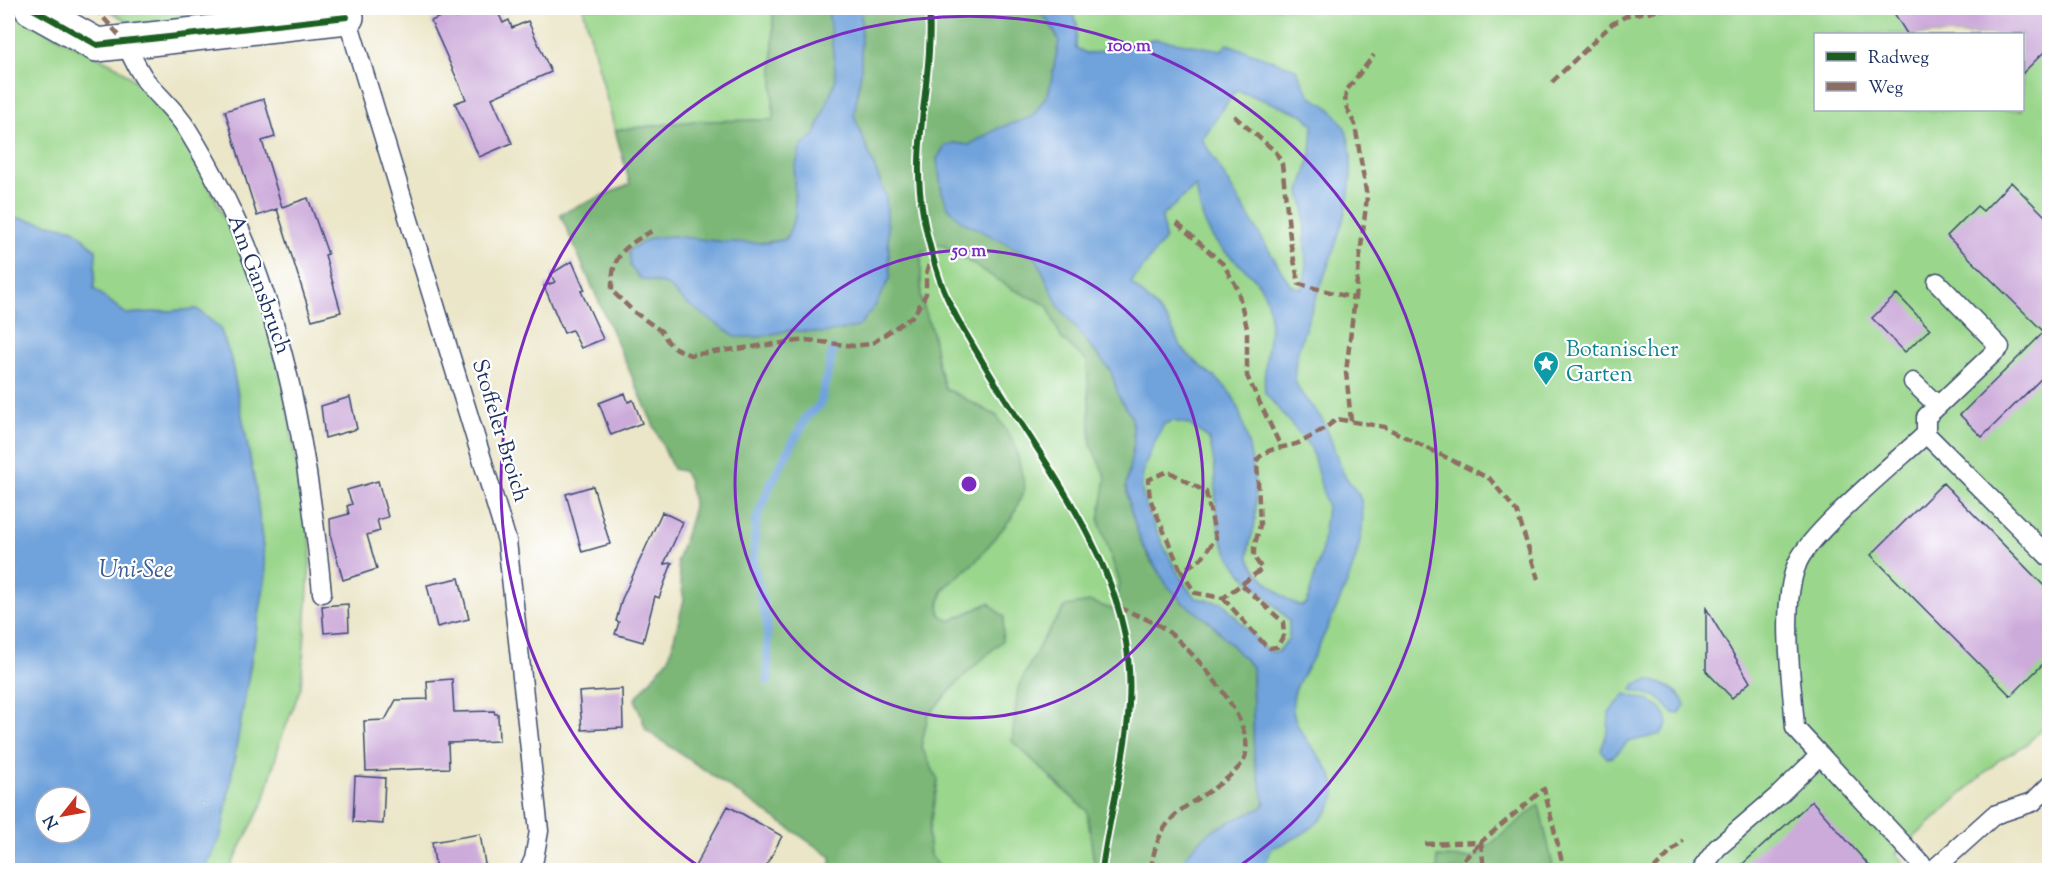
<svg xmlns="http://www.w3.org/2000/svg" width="2057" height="878" font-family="'Sorts Mill Goudy',serif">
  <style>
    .green { fill: #9ad68b; stroke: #5a8274; stroke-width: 1.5; fill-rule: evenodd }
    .forest { fill: #7bb777; stroke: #4b736a; stroke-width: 1.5 }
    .water { fill: #6fa2db; stroke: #45689c; stroke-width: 1.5; fill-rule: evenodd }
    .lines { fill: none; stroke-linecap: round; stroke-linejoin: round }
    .stream { stroke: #6fa2db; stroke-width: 9 }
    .building { fill: #ccaada }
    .service-casing { stroke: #3a4a6e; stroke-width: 21 }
    .minor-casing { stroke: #3a4a6e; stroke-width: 36 }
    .service { stroke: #fff; stroke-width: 18 }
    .minor { stroke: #fff; stroke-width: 33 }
    .quiet { stroke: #8d6e63; stroke-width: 4.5; stroke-dasharray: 9 4.5; stroke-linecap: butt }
    .cycleway-casing { stroke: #fff; stroke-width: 10 }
    .cycleway { stroke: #1b5e20; stroke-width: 6 }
    .ring { fill: none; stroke: #7b2cbf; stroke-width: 3 }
    .labels { text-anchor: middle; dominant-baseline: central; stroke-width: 4.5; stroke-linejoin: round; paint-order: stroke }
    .street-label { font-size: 22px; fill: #1b2f5e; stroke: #fff }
    .culture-label { font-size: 22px; fill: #0d838f; stroke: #fff; text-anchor: start }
    .water-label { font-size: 24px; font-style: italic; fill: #3d5d90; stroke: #fff }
    .centre { fill: #7b2cbf; stroke: #fff; stroke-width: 3 }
    .ring-label { font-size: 18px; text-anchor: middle; font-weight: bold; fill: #7b2cbf; stroke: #fff; stroke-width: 4.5; stroke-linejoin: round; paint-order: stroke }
  </style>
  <rect width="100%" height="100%" fill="#fff"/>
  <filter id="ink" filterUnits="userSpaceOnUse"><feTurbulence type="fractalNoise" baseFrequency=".0167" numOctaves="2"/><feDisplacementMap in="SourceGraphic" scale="12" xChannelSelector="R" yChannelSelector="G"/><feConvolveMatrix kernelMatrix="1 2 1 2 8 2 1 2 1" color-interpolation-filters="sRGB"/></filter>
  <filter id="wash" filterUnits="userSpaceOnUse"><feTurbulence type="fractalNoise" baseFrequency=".008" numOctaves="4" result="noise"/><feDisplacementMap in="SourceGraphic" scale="24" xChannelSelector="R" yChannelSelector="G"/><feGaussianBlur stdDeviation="1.35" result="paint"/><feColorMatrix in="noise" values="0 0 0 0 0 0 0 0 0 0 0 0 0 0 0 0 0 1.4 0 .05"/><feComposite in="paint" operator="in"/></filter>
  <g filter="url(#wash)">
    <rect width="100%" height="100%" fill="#ebe6c8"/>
    <path class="green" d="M104,8h245l-207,22z
      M583,8h190v112l-77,1 -81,9z
      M939,8h1110v713l-22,23 -28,16 -103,94 14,16h-740l-15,-279 -52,-94 -4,24 21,62 -6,27 -23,-8 -25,4 -23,33 9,141 35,31 8,59h-153l-12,-15 -2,-20 10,-55 -17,-34 7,-31 34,-37 27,-75 -39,18 -10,-6c-4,-29 16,-37 36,-54l21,-145 -52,-28 -7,-22 -6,-35 -11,-31v-48l20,-8 31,19zM1816,34h206v76h-206z
      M8,12l110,55 40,34 27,35 87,181 39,230 -10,140 -21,55 -16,59 -35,69h-25l17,-34 45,-262 -10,-85 -25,-130 -11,-31 -23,-19 -71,5 -32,-25 2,-39 -22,-21 -66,-13z"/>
    <path class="forest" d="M773,8h55l8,71 -21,56 -14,12 -7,25 1,45 -9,22c-37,8 -78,2 -115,-3l-41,30 10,12 27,7 19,18 73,34 31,-7 33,2 67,-54 -4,-81 -32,-82 7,-44v-63h173l15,13 10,20 -10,51 -17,25 -33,11 -30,17 -15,-2 -17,16 5,33 95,67 22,48 52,64 8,26 13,21 2,25 -8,43 4,22 11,34 11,21 31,40 27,19 42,45 2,91 11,44 -3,6c-39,17 -63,22 -84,62h-83l-8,-59 -75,-70 6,-54 25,-48 23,-33 25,-4 23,8 6,-27 -21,-62 7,-43 -15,-33 -4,-84 -26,-23 -14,-33 -35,-16 -71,-45 -20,8v47l11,32 6,35 7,22 52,28 18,28 10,44 -12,28 -37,45 -33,28 -4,14 1,12 10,6 39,-18 15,14 -2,24 -40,37 -34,37 -7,31 17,34 -10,55 2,20 12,15h-111v-13l-185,-127 -11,-31 34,-41 15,-58 -7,-39 15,-46 1,-13 -5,-23 -5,-8 -10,-2 -113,-255 70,-30 -15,-54 81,-9 77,-1z
      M1539,805l15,65h-116l-1,-13 36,1z"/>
    <path class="water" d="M828,8h33v63l-7,44 32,82 4,81 -15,28 -17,21 -35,6 -33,-3 -31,7h-23l-50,-34 -19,-18 -27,-7 -10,-12 -1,-16 22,-12 20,-2 56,6 41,1 18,-4 9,-22 -1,-45 7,-25 14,-12 21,-56z
      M1034,8h35l8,15 -1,25 12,6 68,-15 66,11 5,-6 69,25c5,8 9,21 16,28 4,4 11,6 15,9 6,5 17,18 19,25 20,58 -21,138 -39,192 -5,16 -13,35 -12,53 1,18 20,31 28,45 9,17 13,38 22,55 6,10 16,17 17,30 6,43 -28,107 -46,146 -7,15 -21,31 -23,48 -6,44 69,73 32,115 -15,17 -32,25 -53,33l-7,17 6,5h-93c21,-40 45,-45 84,-62l3,-6 -11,-44 -2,-91 -42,-45 -27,-19 -17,-19 -25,-42 -11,-34 -4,-22 8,-43 -2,-25 -13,-21 -8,-26 -52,-64 -22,-48 -76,-38 -13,-14 -6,-15 -5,-33 7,-12 9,-4 16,2 30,-17 33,-11 17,-25 10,-51 -10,-20zM1236,90l68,25 9,10 -2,29 -11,38 4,15 2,64 -4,18 -12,-4 -88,-146zM1196,186c3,20 7,40 20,56 18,23 44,30 52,63 7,29 -7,59 -3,88l46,55 16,59 -5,42 -15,54 -5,3c-15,-2 -48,-34 -53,-48 -3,-12 5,-24 6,-36 3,-38 -5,-81 -18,-117 -10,-25 -37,-35 -53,-55 -9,-9 -10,-22 -18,-31 -10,-13 -23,-24 -35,-36l34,-44 -3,-23zM1173,421l15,3 20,14c13,33 2,71 15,105 13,34 45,51 66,78v17l-11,14 -11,-1 -44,-48 -27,-5c-15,-13 -52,-88 -54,-108 -3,-20 13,-48 22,-66z
      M8,216l66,13 22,21 -2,39 32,25 71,-5 23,19 11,31 25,130 10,86 -45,261 -17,34h-196v-536l9,-19 -9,-5zM45,797h36v36h-36z
      M1649,680c15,4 31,9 36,25l-6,9 -6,-1 -15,-16 -26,-7 3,-6z
      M1625,694c22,7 36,5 43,29l-7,11 -33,8 -15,15 -6,1 -6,-8 7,-20 1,-17z"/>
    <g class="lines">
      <path class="stream" d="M768,681l-1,-59 -14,-58 3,-43 15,-38 36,-67 13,-11 13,-55"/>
    </g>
    <g id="blocks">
      <path class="building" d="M480,8h16l7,15 6,-3 3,8 16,-7 23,51 -59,26 20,45 -33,14 -24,-54 11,-4 -35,-78 22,-10 3,7z
        M1891,8h158v39l-27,27v-40h-115z
        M264,99l11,38 -13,4 20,66 26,-9 20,56 -3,1 16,57 -29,8 -35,-111 -20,7 -32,-105z
        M2011,182l38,38v151l-67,66 -22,-22 84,-83 -97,-96 30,-30 6,5z
        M572,261l13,29 -4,1 22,48 -22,9 -9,-18 -8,3 -20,-47 11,-4 -4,-8z
        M1897,294l33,35 -25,23 -33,-34z
        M625,393l3,9 5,-2 9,23 -31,12 -12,-32z
        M350,397l7,32 -32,9 -4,-32z
        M378,481l10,36 -11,3 3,11 -13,4 10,34 -34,11 -12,-42 -1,-19 19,-5 -2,-8 5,-2 -5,-14z
        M1943,483l106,108v67l-38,38 -140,-141z
        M593,486l17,58 -28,8 -16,-58z
        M662,512l21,10 -19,42 8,-1 -13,35 -4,-2 -12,46 -28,-8 4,-12 -3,-1 6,-22z
        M459,578l10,41 -32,8 -10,-42z
        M348,604l1,27 -25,2 -2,-27z
        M1706,608l44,74 -18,16 -26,-27z
        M452,679l2,33 40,-1 1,3h3l1,27 -51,2 1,25 -83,3 -2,-50 21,-1 11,-20 32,-1 -1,-18z
        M622,689l1,39 -41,2 -3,-38z
        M355,776l30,2 -2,46 -30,-2z
        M1812,801l61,69h-137z
        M728,806l54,30 -18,34h-71z
        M480,834l5,30 -23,4v2h-26l-4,-28z"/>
    </g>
  </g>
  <g filter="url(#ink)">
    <use href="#blocks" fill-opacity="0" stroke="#3a4a6e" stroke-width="1.5"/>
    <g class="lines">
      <defs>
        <path id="service" d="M347,17l160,524 32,290 -5,28 -5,11
          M124,41c7,13 13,28 22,40 13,16 30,30 41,48 90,143 119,299 135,464
          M1937,282l63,65 -74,70v17l124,124
          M1913,382l25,24
          M1820,755l107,115
          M1701,870l16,-22 63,-54 40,-39 -25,-27c-3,-47 -15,-122 2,-164 11,-30 101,-104 129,-130
          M1933,870l61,-55 39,-13 17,-17"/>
        <path id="minor" d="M31,8l66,37 250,-28"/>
      </defs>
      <use href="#service" class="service-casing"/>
      <use href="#minor" class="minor-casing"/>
      <use href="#service" class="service"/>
      <use href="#minor" class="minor"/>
      <path class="quiet" d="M95,8l29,33
        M1552,82l60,-58 16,-9 46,-7
        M1234,116l42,36 6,12 9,82 8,38 58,15
        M1177,223l46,41 14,23 10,41v48l33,69
        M652,231c-29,16 -41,25 -40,60l22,21 27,19 10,15 19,9 116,-15 47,6 18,-2 43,-29 12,-21v-20l5,-16
        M1351,421l-5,-49 21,-175 -12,-72 -10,-21 1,-13 28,-36
        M1181,571l-31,-72 -2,-19 20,-9 38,21 10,46 -15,21 -20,12 14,22 28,5 39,-29 -8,-12v-9l6,-23 -3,-65c12,-15 29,-11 44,-18 12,-6 25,-14 36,-23l48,8 105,52 27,33 21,67
        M1223,598l41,46 6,4 7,-1 7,-12 -1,-13 -42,-38
        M1119,607c16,8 39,15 52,27 25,21 99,101 68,133 -38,40 -80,35 -88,103
        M1481,842l3,28
        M1425,844l56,-2 63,-53 20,81
        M1454,870l27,-28
        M1653,870l30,-30"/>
      <defs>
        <path id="cycleway" d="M31,8l66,37 250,-28
          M929,8c4,52 -9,103 -10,155 -1,34 7,72 17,105 9,31 25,58 42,86 53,93 139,194 150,303 8,73 -17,142 -26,213"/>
      </defs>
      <use href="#cycleway" class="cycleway-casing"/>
      <use href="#cycleway" class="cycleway"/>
    </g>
  </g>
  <g class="ring">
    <circle cx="969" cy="484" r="234"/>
    <path d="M704 870A468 468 0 1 1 1234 870"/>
  </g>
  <defs>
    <symbol id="sight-pin" viewBox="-11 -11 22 30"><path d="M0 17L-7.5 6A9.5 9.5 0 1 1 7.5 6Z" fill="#0f9aa8" stroke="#fff"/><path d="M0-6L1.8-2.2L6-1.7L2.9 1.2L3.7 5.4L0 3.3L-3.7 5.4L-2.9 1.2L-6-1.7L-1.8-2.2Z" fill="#fff"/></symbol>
  </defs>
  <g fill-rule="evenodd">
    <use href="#sight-pin" x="1531" y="349" width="30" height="40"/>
  </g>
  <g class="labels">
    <g class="street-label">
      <text transform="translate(258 285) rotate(70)">Am Gansbruch</text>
      <text transform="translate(499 431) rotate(73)">Stoffeler Broich</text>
    </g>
    <g class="culture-label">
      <text x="1566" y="351">Botanischer<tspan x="1566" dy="25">Garten</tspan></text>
    </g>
    <g class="water-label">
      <text x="136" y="571">Uni-See</text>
    </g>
  </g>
  <circle cx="969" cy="484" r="9" class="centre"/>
  <g class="ring-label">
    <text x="1129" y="51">100 m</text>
    <text x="969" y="256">50 m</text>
  </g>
  <rect width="2057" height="878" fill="none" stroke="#fff" stroke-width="30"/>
  <rect x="1814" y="33" width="210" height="78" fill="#ffffff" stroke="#a4acbf" stroke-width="1.5"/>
  <rect x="1826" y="52" width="30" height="9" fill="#1b5e20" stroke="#a4acbf" stroke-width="1.5"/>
  <text x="1868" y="63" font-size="18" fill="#1b2f5e">Radweg</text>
  <rect x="1826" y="82" width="30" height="9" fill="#8d6e63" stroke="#a4acbf" stroke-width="1.5"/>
  <text x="1868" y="93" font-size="18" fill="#1b2f5e">Weg</text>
  <g transform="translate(63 815) rotate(239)"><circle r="28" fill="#ffffff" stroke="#a4acbf" stroke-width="1.5"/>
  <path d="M0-4.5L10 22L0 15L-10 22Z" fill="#c8321e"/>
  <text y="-9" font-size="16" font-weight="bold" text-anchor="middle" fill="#1b2f5e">N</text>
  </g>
</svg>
